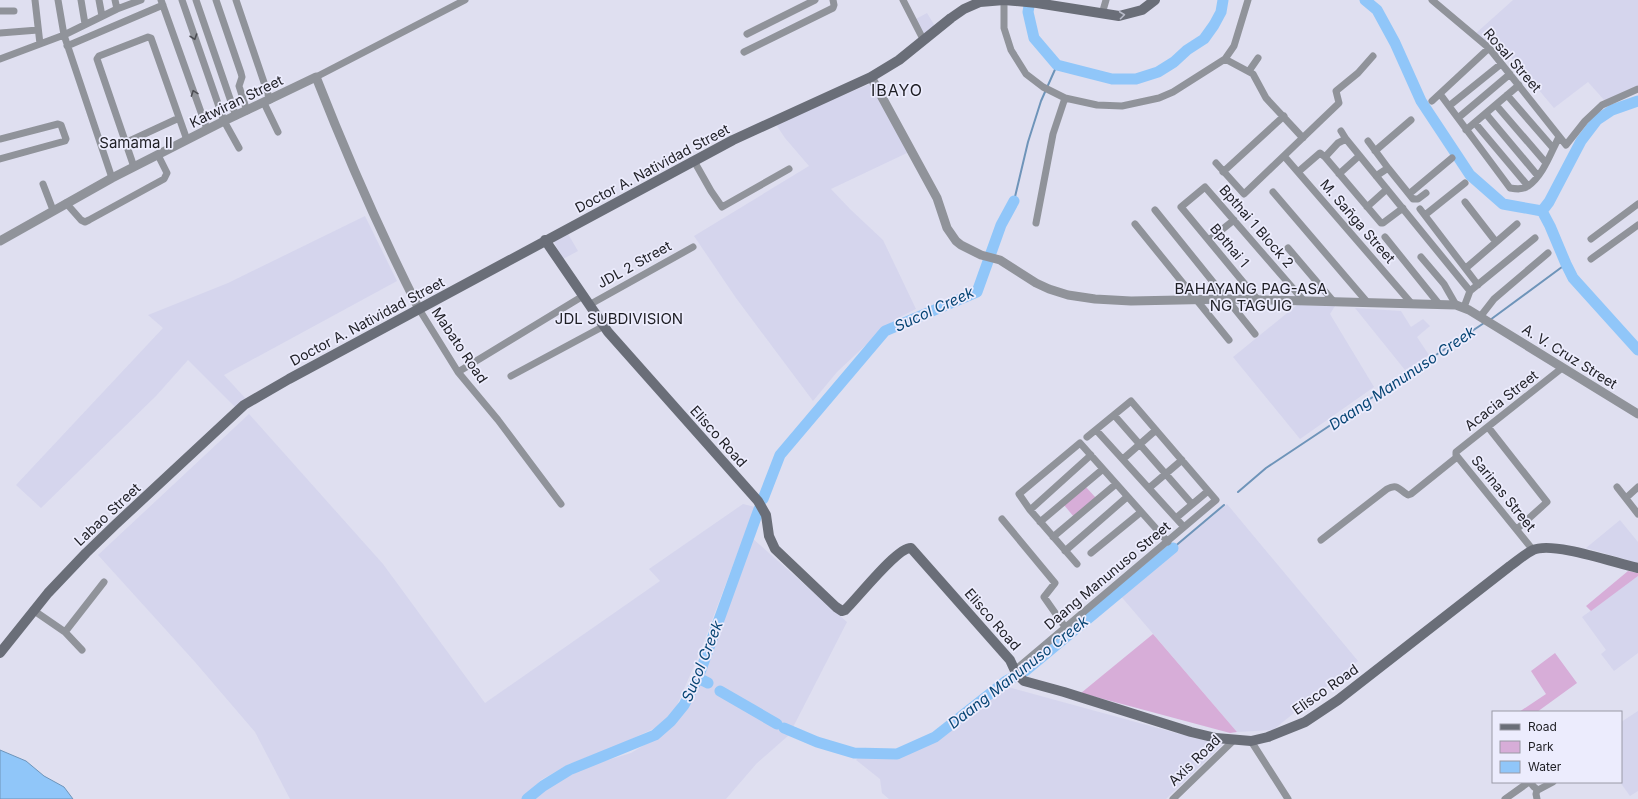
<svg xmlns="http://www.w3.org/2000/svg" width="1638" height="799" font-family="Inter,sans-serif">
  <style>
    .built { fill: #d5d5ed }
    .green { fill: #d7add8 }
    .water { fill: #90c6f9; stroke: #6e94b9 }
    .lines { fill: none; stroke-linecap: round; stroke-linejoin: round }
    .stream { stroke: #6e94b9; stroke-width: 2 }
    .river { stroke: #90c6f9; stroke-width: 11 }
    .minor { stroke: #90939a; stroke-width: 7 }
    .tertiary { stroke: #90939a; stroke-width: 9 }
    .secondary { stroke: #6a6e78; stroke-width: 10 }
    .oneway { stroke: #b8bac8 }
    .oneway2 { stroke: #4c4d53 }
    .labels { text-anchor: middle; dominant-baseline: central; stroke-width: 3.5; stroke-linejoin: round; paint-order: stroke }
    .street-label { font-size: 14px; fill: #1e1e24; stroke: #ececfd }
    .neighbourhood-label { font-size: 15px; fill: #1e1e24; stroke: #ececfd }
    .water-label { font-size: 15px; font-style: italic; fill: #074574; stroke: #ececfd }
    .quarter-label { font-size: 16px; letter-spacing: 1px; fill: #1e1e24; stroke: #ececfd }
  </style>
  <rect width="100%" height="100%" fill="#dfdff0"/>
  <path class="built" d="M1513,0h125v86l-33,15 -17,-19 -34,26 -61,-72 -8,8 -10,-10z
    M927,13l8,13 -13,10 -8,-16z
    M870,84l39,68 -78,37 19,20 33,31 33,69 -20,10 -11,8 -48,45 -24,29 -77,-103 -42,-62 115,-70 -24,-28 -10,-15z
    M365,216l32,65 -173,94 22,24 -11,8 -47,-47 -32,36 -115,112 -25,-23 147,-157 -15,-13 80,-32z
    M568,234l10,17 -15,8 -9,-17z
    M1297,305l38,1 -5,8 44,73 -74,52 -67,-82z
    M1355,308l46,3 10,16 12,-8 7,7 -13,11 12,18 -24,15z
    M249,414l134,150 102,139 175,-122 -11,-12 94,-65 12,3 -57,150 -25,57 -20,15 -30,14 -56,22 -26,15 -19,19h-232l-35,-67 -60,-70 -97,-107z
    M1227,504l131,157 -85,69 -36,2 -118,-138z
    M1620,520l18,22v21l-52,-15z
    M752,538l95,84 -58,113 -32,28 -31,36h-191l15,-13 38,-20 43,-13 20,-12 26,-20 19,-33z
    M1638,576v77l-24,18 -13,-17 5,-4 -24,-33z
    M1004,686l161,44 57,15 -56,54h-277l-7,-6 -2,-14 -24,-19 4,-4 45,-3 30,-15z
    M1638,711v80l-8,5 -10,-14 1,-60z"/>
  <path class="green" d="M1085,486l11,12 -22,19 -10,-12z
    M1628,571l10,2v3l-47,35 -5,-5z
    M1153,634l84,98 -7,1 -149,-40z
    M1555,653l22,30 -40,29h-18l27,-18 -15,-23z"/>
  <path class="water" d="M0,750l26,11 18,15 20,11 9,12h-73z"/>
  <g class="lines">
    <path class="stream" d="M1014,201l14,-59 13,-41 16,-36
      M1490,320l76,-56
      M1238,492l28,-24 218,-145
      M1173,548l51,-43"/>
    <path class="river" d="M1030,0l-2,12 6,26 23,27 55,14h24l22,-7 16,-10 13,-12 17,-11 10,-14 7,-13 2,-12
      M1365,0l12,10 18,33 26,58 49,74 33,29 39,7
      M1542,211l8,15 16,38 7,14 65,72
      M1542,211l7,-9 32,-61 16,-21 15,-10 26,-9
      M763,499l17,-44 105,-124 92,-39 24,-67 13,-24
      M698,678l10,5
      M720,691l57,33
      M784,728l33,14 37,11 43,1 38,-17 71,-56 19,-10 148,-123
      M527,799l16,-13 26,-16 86,-35 16,-14 13,-16 14,-27 61,-169"/>
    <path class="minor" d="M35,0l5,44
      M58,0l6,35 48,143
      M81,0l4,24
      M99,0l3,16
      M115,0l2,9
      M161,0l46,129
      M182,0l42,121 15,27
      M196,0l40,116
      M216,0l25,73 1,4 -3,9 8,25
      M236,0l34,100
      M903,0l21,41
      M1004,0v28l7,22 15,24 17,13 22,11 32,7 25,1 37,-8 14,-6 52,-33 9,-13 14,-46
      M1432,0l57,48 77,97 19,-24 17,-16 36,-16
      M0,11h14
      M1102,14l4,-14
      M0,33l38,-3
      M747,34l68,-34
      M67,46l96,-41
      M744,52l89,-44 1,-3 -1,-5
      M0,59l64,-24 53,-26 24,-9
      M1225,59l28,15 13,24 37,40
      M1249,71l9,-13
      M316,77l149,-77
      M1440,94l70,94c6,1 13,2 18,-2 15,-10 23,-34 31,-49
      M1507,95l46,53
      M1432,101l57,-53
      M264,103l14,29
      M1496,105l50,58
      M1449,106l52,-42
      M1486,114l52,62
      M1458,118l52,-44
      M1475,123l53,63
      M1466,130l53,-45
      M1341,131l5,8
      M0,139l58,-15 3,1 5,14 -1,2 -65,18
      M1368,141l20,27
      M125,143l54,-25
      M1375,151l36,-31
      M1284,156l128,148
      M1325,157l56,66h2l20,-15
      M694,161l17,30 11,16 67,-38
      M1216,163l28,31 95,-91 -3,-12 22,-18 15,-17
      M134,167l-37,-108 2,-3 49,-19 3,1 36,102
      M1223,172l61,-56
      M1298,172l22,-19 5,4 13,-14 8,-4 124,152
      M1339,174l20,-18
      M1376,176l12,-8 25,31h5l8,-6
      M43,184l10,26
      M1273,192l95,111
      M1409,194l43,-36
      M1465,202l31,40
      M66,203l15,17 4,2 4,-2 75,-41 3,-6 -9,-18
      M1367,207l20,-18
      M1420,209l58,76
      M1155,210l100,124
      M1425,215l40,-32
      M1036,223l17,-89 12,-36
      M1135,224l94,116
      M1385,237l54,67
      M1591,239l47,-35
      M1209,240l25,-20
      M1288,248l46,54
      M1421,257l23,27 12,21
      M1591,259l47,-34
      M1466,268l51,-44
      M1258,300l-77,-93 24,-20 99,114
      M589,305l104,-58
      M1464,307l6,-16 65,-53
      M419,309l39,63 40,48 63,84
      M1480,317l14,-18 54,-46
      M458,372l125,-76
      M511,376l93,-50
      M1114,415l78,89
      M1488,427l59,75 -30,27
      M1096,430l88,97
      M1123,459l33,-29
      M1617,487l21,27
      M1149,488l33,-28
      M1626,498l12,-11
      M1030,510l61,-55
      M1176,518l32,-27
      M1002,519l53,64 -11,14 21,30
      M1040,522l63,-53
      M1053,537l63,-53
      M1321,540l66,-51c11,-6 12,1 21,6l3,-1 46,-37
      M1533,550l-77,-95v-3l106,-84
      M1065,551l62,-54
      M1091,553l50,-41
      M1077,564l-47,-54 -11,-16 61,-51 88,99
      M33,610l32,22 17,18
      M65,632l39,-50
      M1015,670l201,-170 -85,-99 -44,36
      M1251,741l37,58
      M1530,782l4,5 4,3 15,-8
      M1173,799l61,-59
      M1505,799l24,-17
      M1537,799l-1,-5 1,-4"/>
    <path class="tertiary" d="M871,77l66,121 10,30 9,13 5,4 20,10 19,5 36,23 13,6 19,6 27,4 36,2 97,-2 228,6 13,5 169,104
      M0,241l112,-63 112,-57 92,-44c31,79 65,157 103,232"/>
    <path class="secondary" d="M545,240l63,92 150,169 8,14 3,21 6,13 61,58 6,4 3,-1c12,-11 52,-63 66,-62l99,112 6,13 8,8 40,11 127,40 25,6 35,3 17,-4 37,-15 33,-22 172,-134c7,-5 15,-12 23,-16 20,-9 82,13 105,18
      M0,653l48,-60 38,-40 30,-29 128,-119 45,-26 444,-239 138,-63 28,-17 52,-42 13,-9 16,-7 24,-2 33,3 82,13 23,-6 13,-10"/>
  </g>
  <defs><path id="oneway-chevron" d="M-2-3.5L2.5 0L-2 3.5" fill="none" stroke-width="1.6" stroke-linecap="round" stroke-linejoin="round"/></defs>
  <use class="oneway" href="#oneway-chevron" transform="translate(1122 15) rotate(-7)"/>
  <g class="oneway2">
    <use href="#oneway-chevron" transform="translate(194 37) rotate(71)"/>
    <use href="#oneway-chevron" transform="translate(194 93) rotate(-110)"/>
  </g>
  <g class="labels">
    <g class="street-label">
      <text transform="translate(1513 60) rotate(49)">Rosal Street</text>
      <text transform="translate(236 101) rotate(-26)">Katwiran Street</text>
      <text transform="translate(652 168) rotate(-28)">Doctor A. Natividad Street</text>
      <text transform="translate(1358 221) rotate(49)">M. Sañga Street</text>
      <text transform="translate(1257 226) rotate(49)">Bpthai 1 Block 2</text>
      <text transform="translate(1230 245) rotate(50)">Bpthai 1</text>
      <text transform="translate(634 264) rotate(-29)">JDL 2 Street</text>
      <text transform="translate(367 321) rotate(-28)">Doctor A. Natividad Street</text>
      <text transform="translate(460 345) rotate(56)">Mabato Road</text>
      <text transform="translate(1570 356) rotate(32)">A. V. Cruz Street</text>
      <text transform="translate(1501 400) rotate(-38)">Acacia Street</text>
      <text transform="translate(719 436) rotate(48)">Elisco Road</text>
      <text transform="translate(1504 493) rotate(51)">Sarinas Street</text>
      <text transform="translate(107 514) rotate(-43)">Labao Street</text>
      <text transform="translate(1107 575) rotate(-40)">Daang Manunuso Street</text>
      <text transform="translate(993 619) rotate(49)">Elisco Road</text>
      <text transform="translate(1325 689) rotate(-35)">Elisco Road</text>
      <text transform="translate(1194 760) rotate(-44)">Axis Road</text>
    </g>
    <g class="neighbourhood-label">
      <text x="136" y="142">Samama Ⅱ</text>
      <text x="1251" y="288">BAHAYANG PAG-ASA<tspan x="1251" dy="17">NG TAGUIG</tspan></text>
      <text x="619" y="318">JDL SUBDIVISION</text>
    </g>
    <g class="water-label">
      <text transform="translate(934 309) rotate(-25)">Sucol Creek</text>
      <text transform="translate(1402 378) rotate(-34)">Daang Manunuso Creek</text>
      <text transform="translate(702 661) rotate(-68)">Sucol Creek</text>
      <text transform="translate(1018 672) rotate(-38)">Daang Manunuso Creek</text>
    </g>
    <g class="quarter-label">
      <text x="897" y="90">IBAYO</text>
    </g>
  </g>
  <rect x="1492" y="711" width="130" height="72" fill="#ececfd" stroke="#9a9aa6"/>
  <rect x="1500" y="724" width="20" height="6" fill="#6a6e78" stroke="#9a9aa6"/>
  <text x="1528" y="731" font-size="12" fill="#1e1e24">Road</text>
  <rect x="1500" y="741" width="20" height="12" fill="#d7add8" stroke="#9a9aa6"/>
  <text x="1528" y="751" font-size="12" fill="#1e1e24">Park</text>
  <rect x="1500" y="761" width="20" height="12" fill="#90c6f9" stroke="#9a9aa6"/>
  <text x="1528" y="771" font-size="12" fill="#1e1e24">Water</text>
</svg>
